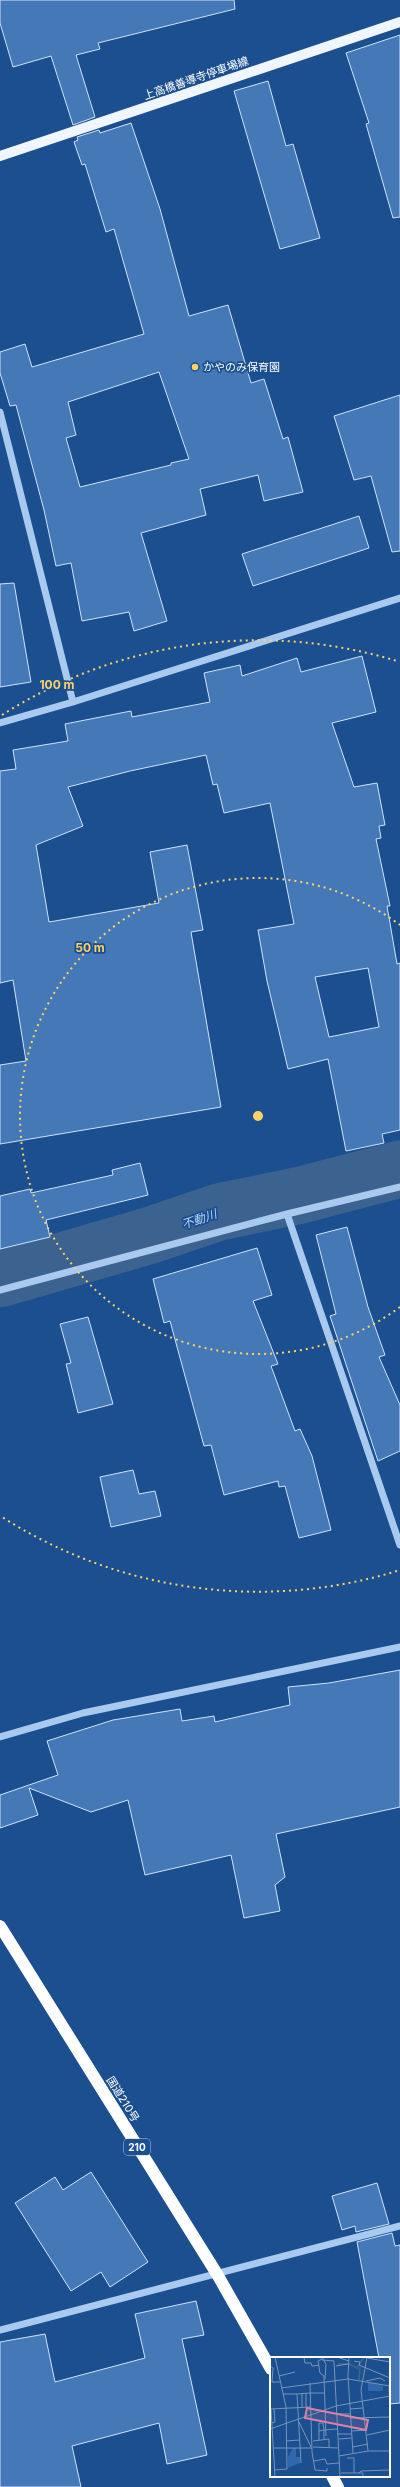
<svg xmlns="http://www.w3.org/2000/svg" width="400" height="2487" font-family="Inter,'Noto Sans JP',sans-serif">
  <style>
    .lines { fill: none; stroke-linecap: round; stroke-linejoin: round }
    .river { stroke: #3c6290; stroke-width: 57 }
    .building { fill: #4478b7; stroke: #cfe3fa; fill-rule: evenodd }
    .minor { stroke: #a9c9ee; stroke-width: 7 }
    .major { stroke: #f0f6ff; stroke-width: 10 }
    .highway { stroke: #fff; stroke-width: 12 }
    .ring { fill: none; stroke: #ffd166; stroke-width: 2; stroke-dasharray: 2 4 }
    .poi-dot { fill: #ffd166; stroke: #1b4f8f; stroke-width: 1.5 }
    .labels { text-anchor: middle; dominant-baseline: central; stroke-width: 3.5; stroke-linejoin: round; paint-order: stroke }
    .shield { fill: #1b4f8f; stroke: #bbcadd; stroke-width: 1 }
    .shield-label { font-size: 10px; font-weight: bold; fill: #fff }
    .street-label { font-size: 11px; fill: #fff; stroke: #1b4f8f }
    .poi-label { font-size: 11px; fill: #fff; stroke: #1b4f8f; text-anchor: start }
    .water-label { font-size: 12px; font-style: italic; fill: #b5d3f5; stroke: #1b4f8f }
    .inset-river { fill: none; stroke: #3c6290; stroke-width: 2 }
    .inset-road { fill: none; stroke: #7695bc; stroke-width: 1 }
    .view { fill: #dd80a5; fill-opacity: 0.15; stroke: #dd80a5; stroke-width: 2 }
    .inset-edge { fill: none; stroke: #fff; stroke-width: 2 }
    .centre { fill: #ffd166; stroke: #1b4f8f; stroke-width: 2 }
    .ring-label { font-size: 12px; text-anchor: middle; font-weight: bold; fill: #ffd166; stroke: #1b4f8f; stroke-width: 3.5; stroke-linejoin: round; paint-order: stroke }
  </style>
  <rect width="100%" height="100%" fill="#1b4f8f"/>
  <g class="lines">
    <path class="river" d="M0,1279l151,-44 68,-23 82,-17 99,-26"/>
  </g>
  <path class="building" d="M0,0h234l1,9 -137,34 2,6 -24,6 19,62 -22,8 -22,-69 -38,11 -13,-44z
    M400,35v182l-7,1 -27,-94 3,-1 -23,-70z
    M268,81l18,65 7,-2 27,94 -40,11 -46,-158z
    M131,123l29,86 29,107 39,-11 23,78 13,-4 19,60 5,-2 15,55 -39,9 -6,-26 -58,14 6,26 -65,18 26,88 -33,10 -5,-19 -47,9 -11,-58 -15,3 -12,-56 -28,-105 -6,1 -10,-33v-21l25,-8 7,23 112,-33 -30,-105 -8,3 -21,-68 -3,1 -8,-23 4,-2 -1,-3 22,-7 1,3zM159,372l30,87 -18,4v2l-91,22 -14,-49 10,-3 -8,-33z
    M400,395v156l-8,1 -21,-76 -17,4 -20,-64z
    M359,516l10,32 -116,38 -11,-32z
    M14,583l17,99 -31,5v-103z
    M362,656l14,56 -44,11 22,64 23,-4 8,42 -6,1 2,12 -5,1 14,67h-3l10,58 3,-1v167l-18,4 2,9 -38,8 -18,-92 -40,10 -21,-88 -9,-51 36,-6 -24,-121 -46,10 -7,-29 -4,1 -7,-30 -76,16 -62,16 15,39 -47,19 13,77 110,-19 -9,-51 37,-7 16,85 -12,2 30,175 -221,37v-79l26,-4 -13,-81 -13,3v-212l16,-2 -3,-19 55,-9 -3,-17 66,-13 1,6 78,-15 -6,-29 36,-8 2,11 55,-18 4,14zM368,968l11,59 -50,10 -14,-60z
    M140,1163l8,32 -102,25 4,17 -50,12v-53l30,-7 1,4 82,-18 -1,-5z
    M347,1227l21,80 17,48 -6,2 21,48v46l-22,10 -48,-145 6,-2 -20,-79z
    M257,1248l15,47 -19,6 25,63 -7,2 24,65 5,-2 12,27 19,74 -32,8 -14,-52 -6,1 -1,-6 -54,14 -13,-50 -7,1 -34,-125 -6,2 -11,-44z
    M88,1317l25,87 -35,9 -12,-49 5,-1 -11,-39z
    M133,1470l6,24 16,-3 6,25 -50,11 -11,-50z
    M400,1670v137l-124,27 9,43 -10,8 5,26 -36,7 -13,-63 -86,20 -17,-75 -37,12 -62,-24 9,27 -38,13v-33l58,-20 -11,-34 66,-21 67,-11 2,12 32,-5 1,6 75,-17 -2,-18 41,-4z
    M91,2172l57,90 -38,25 -9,-15 -30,19 -56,-88 40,-26 8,13z
    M377,2183l12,41 -33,8 -1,-6 -13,4 -10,-34z
    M392,2233l3,13 5,-1v158l-11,1v-46h-10l-22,-116z
    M196,2301l8,34 -22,4 25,116 -40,9 -8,-41 -87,23 9,41h-81v-145l45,-8 10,48 90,-24 -10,-44z"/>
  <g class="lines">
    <path class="minor" d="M0,412l73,290
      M0,723l73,-21 327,-104
      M287,1214l113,331
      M0,1290l287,-76 113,-27
      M0,1737l83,-24 317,-66
      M0,2330l400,-104"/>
    <path class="major" d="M0,156l400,-134"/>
    <path class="highway" d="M0,1926l217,348 54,95
      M332,2476l6,11"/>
  </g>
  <g class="ring">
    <path d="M400 1307A238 238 0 1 1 400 925"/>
    <path d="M397 1571A476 476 0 0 1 2 1517M2 715A476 476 0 0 1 397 661"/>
  </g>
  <circle class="poi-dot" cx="195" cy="367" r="4"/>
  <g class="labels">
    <rect class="shield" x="124" y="2139" width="26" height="16" rx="3"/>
    <g class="shield-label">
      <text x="137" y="2147">210</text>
    </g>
    <g class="street-label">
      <text transform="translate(196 78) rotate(-19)">上高橋善導寺停車場線</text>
      <text transform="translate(123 2099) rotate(58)">国道210号</text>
    </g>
    <g class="poi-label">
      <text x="203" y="367">かやのみ保育園</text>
    </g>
    <g class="water-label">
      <text transform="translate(199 1219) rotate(-19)">不動川</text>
    </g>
  </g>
  <g transform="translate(270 2357)">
    <rect width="120" height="120" fill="#1b4f8f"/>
    <path d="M98,25l15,4v5h-15zM23,91h3v9h4v6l-12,5v-11z" fill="#2e69ad"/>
    <path class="inset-river" d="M68,7h11l8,4 7,-11M89,23l1,-13"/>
    <path class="inset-road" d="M34,0l1,6h6l1,3 7,-1M52,0l4,7 -1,15M67,0l12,4M79,0l-1,19 5,77M97,1l23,4M52,2l-4,2 2,12 4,3 2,60M52,3l12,1 5,95M84,4l6,1 -1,3 31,13M0,9l3,2 -1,14h8M66,9l12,-2M9,19l16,-4M96,24l14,-3 5,3M40,26l2,69 3,18 12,1v-3M119,29l1,25M11,31l67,-9 42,7M40,36h14M13,37h14M32,37v13M36,50v-14M80,52l13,-1M67,57h13M80,61l40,-1M29,65l12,25M2,66l3,-1 -1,-13M0,72l66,-23 54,-10M49,74l5,-1v10M82,74l13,-1M67,77h15M97,78l23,-5M69,82l13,-1M49,83v-17h4l1,7 13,-1M16,84l14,-1M43,84l16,-2v8M43,90l25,1M83,90l15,-3M4,91h38M98,94h22M77,101h7v15M44,104l11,-2 2,5 12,-1M31,106l-4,-69 13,-1M5,113l12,-1 -1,-62 -11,-50M71,116h22v4M89,116l2,-2 29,-1M5,120l-4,-68 39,-2M70,120l-1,-21 29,-5 -7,-61 6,-33"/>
    <path class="view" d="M37,51l61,12 -2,10 -61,-12z"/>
    <rect width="120" height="120" class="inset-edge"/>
  </g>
  <circle cx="258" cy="1116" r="6" class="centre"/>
  <g class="ring-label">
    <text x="57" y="689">100 m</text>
    <text x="90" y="952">50 m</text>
  </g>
</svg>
